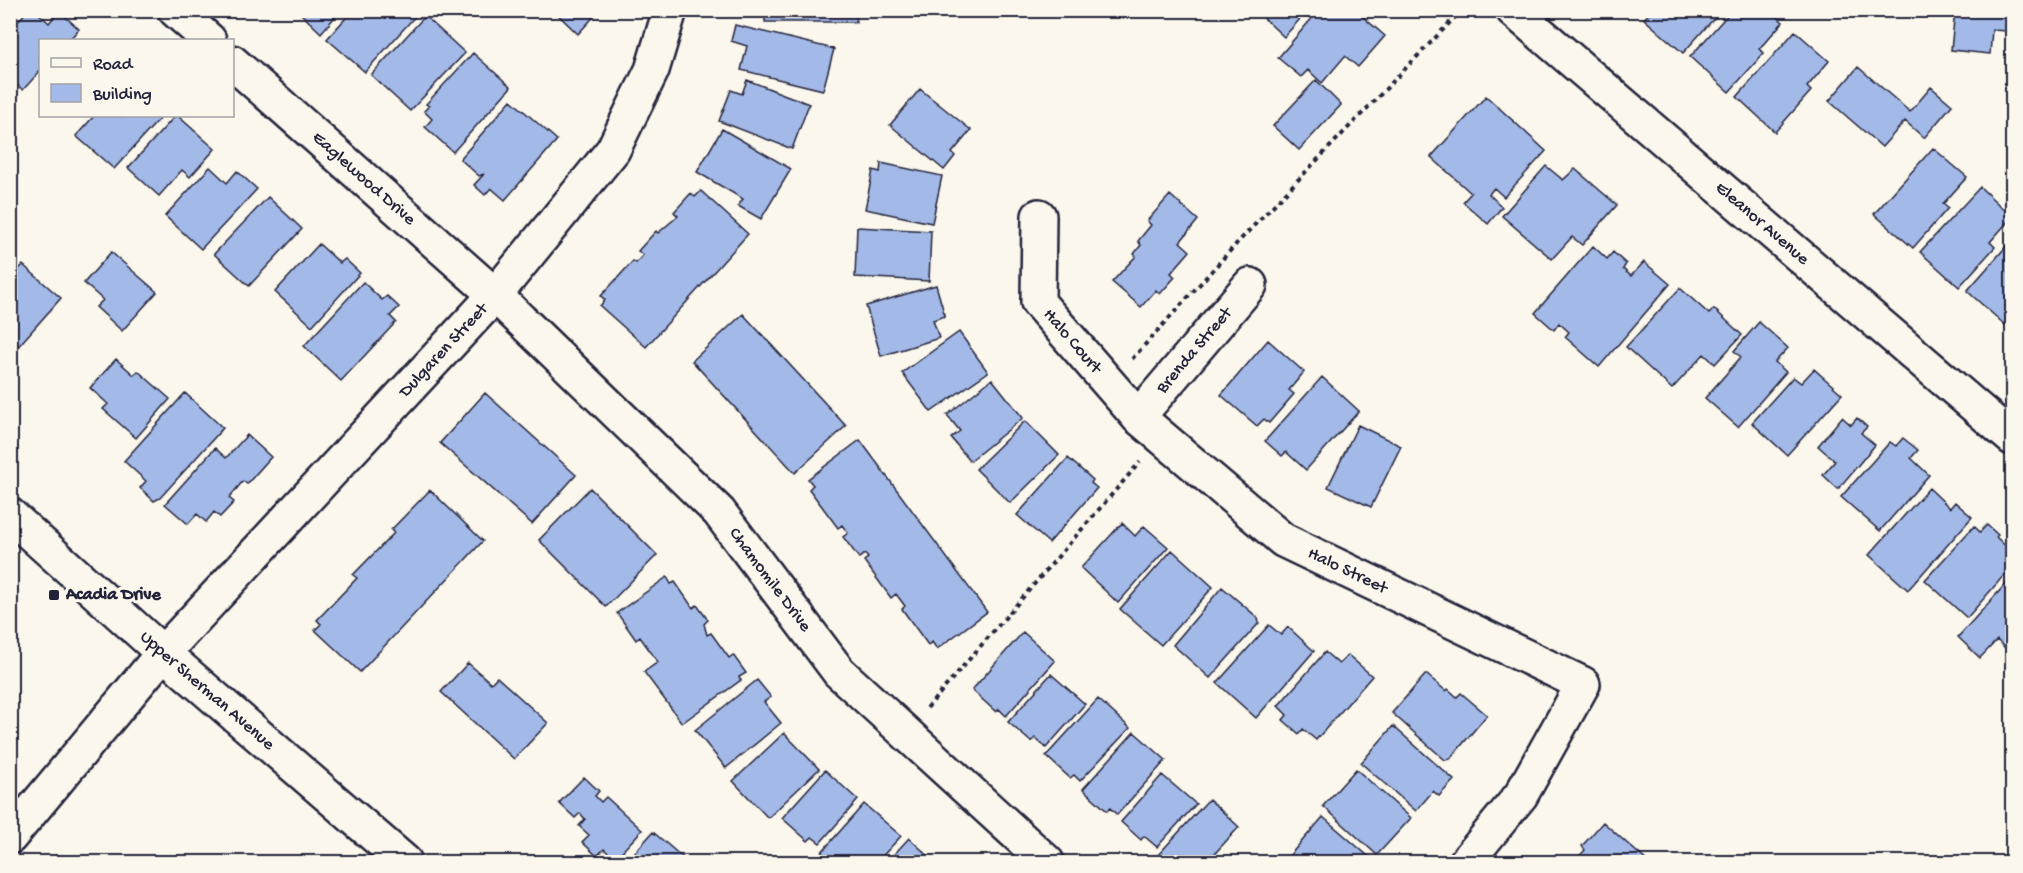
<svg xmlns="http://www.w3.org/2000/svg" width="2023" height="873" font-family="'Gochi Hand',sans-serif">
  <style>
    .building { fill: #a3b9e7; stroke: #22223b; stroke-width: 1.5 }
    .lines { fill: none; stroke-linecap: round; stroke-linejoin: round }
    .minor-casing { stroke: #22223b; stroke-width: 38 }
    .secondary-casing { stroke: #22223b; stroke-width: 38 }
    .path { stroke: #22223b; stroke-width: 4; stroke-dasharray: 4.5 4.5; stroke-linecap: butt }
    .minor { stroke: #fbf7ec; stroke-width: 33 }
    .secondary { stroke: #fbf7ec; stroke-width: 33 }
    .poi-dot { fill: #22223b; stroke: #fbf7ec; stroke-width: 2 }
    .labels { text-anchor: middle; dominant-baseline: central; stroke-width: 6; stroke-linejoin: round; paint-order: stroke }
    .street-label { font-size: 18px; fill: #22223b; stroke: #fbf7ec }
    .poi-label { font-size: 18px; font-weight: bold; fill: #22223b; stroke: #fbf7ec; text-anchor: start }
  </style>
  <rect width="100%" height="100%" fill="#fbf7ec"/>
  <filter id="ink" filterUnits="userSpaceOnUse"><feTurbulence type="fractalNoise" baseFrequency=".0167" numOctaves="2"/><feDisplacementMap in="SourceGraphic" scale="12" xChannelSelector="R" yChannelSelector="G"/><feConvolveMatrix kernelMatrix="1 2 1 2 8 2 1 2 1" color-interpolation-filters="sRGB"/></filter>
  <g filter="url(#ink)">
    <path class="building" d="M28,10h7l14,13 10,-12 20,18 -10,11h-29v31l-17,19 -13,-11v-49z
      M297,10h44l-20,23z
      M353,10h65l1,2 -54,60 -38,-33z
      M553,10h47l-22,24z
      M765,10h91v12h-91z
      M1255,10h53l-24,27z
      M1319,10h47l-4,6 23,20 -27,31 -13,-11 -23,27 -14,-13 -7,7 -23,-19z
      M1652,10h63l3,4 -35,39 -39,-34z
      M1732,10h38l13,12 -24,27 5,4 -35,39 -39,-35z
      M1955,10h57v4h-3l-2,17 -15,-1 -2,24 -39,-4z
      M425,16l40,37 -55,58 -39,-36z
      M735,25l99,24 -11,41 -82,-20 6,-24 -16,-5z
      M1795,31l34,30 -22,26 4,4 -36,41 -38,-35z
      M473,53l38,34 -58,65 -28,-25 7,-8 -8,-8 5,-5 -3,-2z
      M1858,67l52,45 21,-25 21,18 -28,33 -19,-17 -23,26 -53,-46z
      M747,80l62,24 -17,45 -73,-28 12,-31 11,4z
      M1316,80l25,25 -42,45 -26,-24z
      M920,89l51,41 -19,23 3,3 -11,14 -54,-45z
      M1486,96l60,55 -42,46 -10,-9 -5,6 13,13 -14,17 -25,-22 8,-9 -40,-36z
      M511,100l46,40 -52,60 -14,-12 -6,7 -11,-10 10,-11 -5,2 -19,-17z
      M94,116h68l-48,53 -38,-33z
      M175,116h3l37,33 -25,28 -8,-7 -23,26 -31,-28z
      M722,129l69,40 -30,50 -23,-13 5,-7 -46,-27z
      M1933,148l34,29 -24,27 5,4 -35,40 -39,-34z
      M881,163l61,13 -10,47 -67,-14 8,-39 7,2z
      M1546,166l17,14 12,-11 42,36 -35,40 -10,-8 -20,22 -50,-43z
      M210,167l17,16 10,-12 20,18 -56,60 -36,-33z
      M1980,187l32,30 -22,25 5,5 -36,40 -39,-35z
      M701,191l47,43 -102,113 -46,-41 5,-6 -4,-4 32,-35 3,2 7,-8 -5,-4 18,-20 2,2 20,-17 -4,-4 17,-19 4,4z
      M1170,195l28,25 -18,22 10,9 -19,22 4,4 -15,17 -4,-4 -15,17 -29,-25 24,-26 -2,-2 7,-9 -3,-4 13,-16 -4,-4z
      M268,197l34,32 -53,57 -35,-32z
      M857,227l74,4 -2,50 -74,-4z
      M2011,241l1,75 -7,9 -38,-34z
      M319,244l21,19 5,-4 15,14 -48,53 -37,-34z
      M1593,246l14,13 6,-7 13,12 -3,5 8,7 13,-14 26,22 -71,83 -34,-30 4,-5 -10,-9 -5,7 -19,-17z
      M111,252l46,40 -35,39 -26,-24 7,-7 -19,-17z
      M23,265l38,33 -46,52 -5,-4v-68z
      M363,282l19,18 5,-4 12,11 -9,9 6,6 -55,59 -37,-35z
      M936,285l9,31 -12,4 6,18 -58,18 -15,-50z
      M1680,288l29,26 5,-5 28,26 -27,29 -11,-10 -32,35 -46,-42z
      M743,314l103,112 -51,47 -103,-112z
      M1759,322l29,26 -13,14 11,10 -48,55 -33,-29 36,-41 -7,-6z
      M959,332l29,40 -57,40 -29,-39z
      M1268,340l36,32 -15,18 5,4 -25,29 -5,-4 -7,7 -36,-31z
      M116,359l18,16 4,-4 32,28 -34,39 -33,-29 5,-5 -18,-16z
      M1814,369l28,25 -55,61 -35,-32 41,-46 8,6z
      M1322,377l37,34 -53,59 -20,-18 -4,4 -17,-15z
      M992,379l31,39 -53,43 -19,-23 9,-7 -13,-16z
      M185,393l38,35 -63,70 -6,3 -14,-13 6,-7 -22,-20z
      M485,393l91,82 -44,49 -92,-81z
      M1842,417l9,8 6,-7 10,9 -6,6 14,12 -37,44 -15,-14 12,-14 -17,-15z
      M1025,421l34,34 -49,48 -34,-34z
      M1358,425l43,21 -30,61 -43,-20z
      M247,435l24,22 -24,27 -4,-3 -14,17 5,4 -14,15 -6,-5 -8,10 -9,-8 -9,10 -23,-20 50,-56 11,10z
      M1903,438l15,12 -7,8 18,17 -49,56 -39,-34 49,-55 6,4z
      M860,440l127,172 -50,37 -5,-7 -4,3 -26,-36 3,-3 -9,-12 -5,4 -27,-37 4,-3 -3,-4 -6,4 -16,-21 5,-4 -6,-8 -4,3 -29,-39 4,-4 -5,-6z
      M1068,458l25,22 -2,3 6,5 -48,55 -32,-28z
      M590,488l67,67 -51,52 -67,-67z
      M1929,488l21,20 5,-6 17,15 -64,73 -39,-35z
      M430,490l53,51 -123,131 -45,-42 6,-6 -4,-4 40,-42 -4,-3 41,-42 -3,-3z
      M1122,523l13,13 9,-10 24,21 -50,56 -37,-35z
      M1987,525l11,10 -2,2 16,15v14l-45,52 -42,-38 49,-54 6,6z
      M1172,550l41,37 -52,58 -41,-36z
      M667,577l4,7 4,-2 18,26 4,-3 11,15 -4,4 3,11 4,-2 18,25 4,-3 13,18 -7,4 2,3 -59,43 -38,-51 14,-10 -18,-25 -4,3 -19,-27z
      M2012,577v78l-15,-15 -17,18 -22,-21z
      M1222,587l36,31 1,5 -49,55 -37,-33z
      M1269,625l12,10 7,-8 26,24 -58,67 -39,-35z
      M1023,632l32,29 -49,55 -7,-7 -3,3 -24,-22z
      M1325,652l14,12 9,-9 24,21 -56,64 -13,-11 -4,5 -16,-14 4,-5 -9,-9z
      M468,663l23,20 6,-6 51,46 -34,36 -73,-67z
      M1051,674l34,30 -39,44 -11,-10 -4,4 -23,-20z
      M1426,674l20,17 2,-2 9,8 4,-4 26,22 -37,44 -5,1 -53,-47z
      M757,680l14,17 -7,5 17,21 -55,45 -31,-38z
      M1098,699l32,29 -50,53 -6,-6 -4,3 -24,-22z
      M1393,726l61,54 -15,16 -6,-5 -17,20 -55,-48z
      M1134,732l32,28 -49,55 -7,-7 -3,3 -24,-22z
      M784,733l35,36 -51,49 -35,-37z
      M1356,769l55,49 -34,37 -54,-49z
      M825,770l33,30 -38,43 -8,-6 -4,4 -26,-23z
      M1162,775l34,29 -39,43 -13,-11 -3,4 -20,-18z
      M584,777l15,14 -4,5 6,6 5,-5 36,33 -27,29 -11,-10 -7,7 -15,-14 7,-7 -10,-9 6,-7 -5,-6 -5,5 -16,-15z
      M1209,799l30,28 -32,35h-42l-7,-7z
      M864,804l37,32 -24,26h-47l-10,-8z
      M1323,817l52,45h-76l-9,-7z
      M1603,822l45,40h-74l11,-12 -3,-4z
      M653,832l35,30h-62z
      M909,838l26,24h-48z"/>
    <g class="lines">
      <defs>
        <g id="minor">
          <path d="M175,10l34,30"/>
          <path id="s1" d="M1513,10l499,428"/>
          <path id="s2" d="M232,62l263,233 224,217 120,160 208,190"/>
          <path id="s3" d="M1039,216l-1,86 100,115 145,123 300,144 -62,111 -55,67"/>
          <path id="s4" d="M1138,417l112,-132"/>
          <path id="s5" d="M10,837l153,-184 332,-358 118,-145 39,-80 18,-60"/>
        </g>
        <g id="secondary">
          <path id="s6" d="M10,515l153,138 242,209"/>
        </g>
      </defs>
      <use href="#minor" class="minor-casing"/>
      <use href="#secondary" class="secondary-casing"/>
      <path class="path" d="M1132,359l106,-117 224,-232
        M927,708l213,-246"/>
      <use href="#minor" class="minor"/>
      <use href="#secondary" class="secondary"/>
    </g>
  </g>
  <rect class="poi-dot" x="48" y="589" width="12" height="12" rx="3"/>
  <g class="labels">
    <g class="street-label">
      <text stroke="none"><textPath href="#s2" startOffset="176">Eaglewood Drive</textPath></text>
      <text stroke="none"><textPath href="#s1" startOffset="328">Eleanor Avenue</textPath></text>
      <text stroke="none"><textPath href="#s3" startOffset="138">Halo Court</textPath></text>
      <text stroke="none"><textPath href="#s5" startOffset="652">Dulgaren Street</textPath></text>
      <text stroke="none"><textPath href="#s4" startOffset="87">Brenda Street</textPath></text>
      <text stroke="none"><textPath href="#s3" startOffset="500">Halo Street</textPath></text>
      <text stroke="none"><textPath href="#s2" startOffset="748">Chamomile Drive</textPath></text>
      <text stroke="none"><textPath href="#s6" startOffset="264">Upper Sherman Avenue</textPath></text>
    </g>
    <g class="poi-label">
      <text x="66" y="595">Acadia Drive</text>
    </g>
  </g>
  <rect width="2023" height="873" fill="none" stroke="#fbf7ec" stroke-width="36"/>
  <rect x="18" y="18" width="1987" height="837" fill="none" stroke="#22223b" stroke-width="2" filter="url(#ink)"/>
  <rect x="39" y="39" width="195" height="78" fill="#fbf7ec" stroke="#a4a2a5" stroke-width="1.5"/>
  <rect x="51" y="58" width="30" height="9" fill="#fbf7ec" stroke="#a4a2a5" stroke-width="1.5"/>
  <text x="93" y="69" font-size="18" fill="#22223b">Road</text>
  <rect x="51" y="84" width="30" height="18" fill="#a3b9e7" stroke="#a4a2a5" stroke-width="1.5"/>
  <text x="93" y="99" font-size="18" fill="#22223b">Building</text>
</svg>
